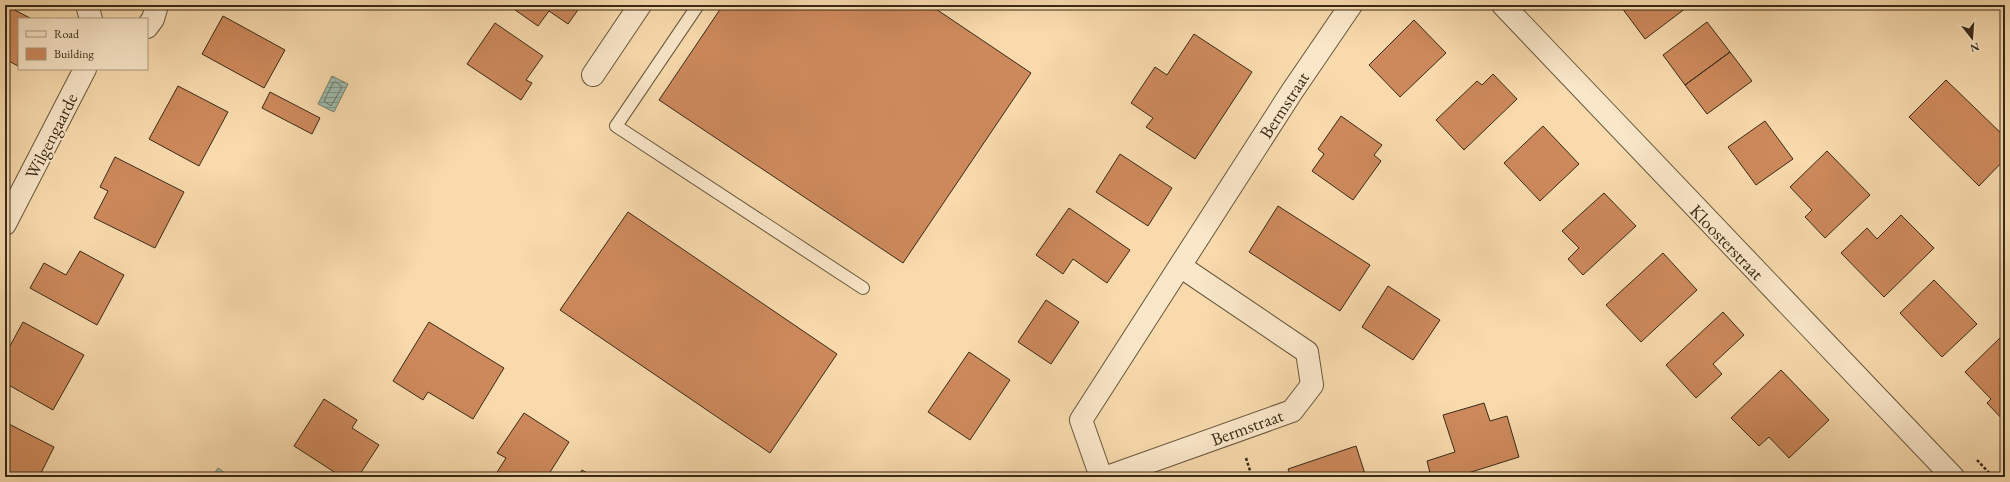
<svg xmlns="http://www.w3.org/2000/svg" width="2010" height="482" font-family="'EB Garamond',serif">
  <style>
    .water { fill: url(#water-rules); stroke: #758070 }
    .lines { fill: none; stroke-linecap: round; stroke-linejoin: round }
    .shore { stroke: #6a7262; stroke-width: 1 }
    .building { fill: #cd895c; stroke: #382a17 }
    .service-casing { stroke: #68563c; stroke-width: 14 }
    .minor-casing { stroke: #68563c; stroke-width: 24 }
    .path { stroke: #382a17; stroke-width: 2.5; stroke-dasharray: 3 2; stroke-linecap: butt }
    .service { stroke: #fae7ca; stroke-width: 12 }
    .minor { stroke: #fae7ca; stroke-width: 22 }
    .labels { text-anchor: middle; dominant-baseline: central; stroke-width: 3.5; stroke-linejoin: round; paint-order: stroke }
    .street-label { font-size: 18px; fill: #382a17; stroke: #fae7ca }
  </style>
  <defs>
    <pattern id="water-rules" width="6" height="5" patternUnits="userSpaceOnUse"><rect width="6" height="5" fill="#9dbaac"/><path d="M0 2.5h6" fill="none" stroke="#81978b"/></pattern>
  </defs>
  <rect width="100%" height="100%" fill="#f8daad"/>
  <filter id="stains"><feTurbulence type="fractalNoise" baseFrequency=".005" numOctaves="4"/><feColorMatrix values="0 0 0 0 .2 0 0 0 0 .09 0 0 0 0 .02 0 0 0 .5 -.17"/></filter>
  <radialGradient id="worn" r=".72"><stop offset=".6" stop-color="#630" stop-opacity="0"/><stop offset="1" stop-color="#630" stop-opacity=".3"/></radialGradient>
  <path class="water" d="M332,76l16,8 -14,28 -16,-8z
    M218,468l13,9h-19z"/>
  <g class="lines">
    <path class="shore" d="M336,82l6,5 -11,19 -7,-5 9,-18z"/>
  </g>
  <path class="building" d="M5,5l27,14h-13l-1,47 -13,-7z
    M508,5h69l3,2 -12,17 -19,-13 -11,15z
    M723,5h207l101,68 -128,190 -244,-163z
    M1626,5h64l-45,34 -23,-31z
    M223,16l62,34 -21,38 -62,-34z
    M1414,20l32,33 -46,44 -31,-32z
    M1707,22l23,30 -45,33 -22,-30z
    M495,23l48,33 -17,24 6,3 -11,17 -54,-36z
    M1194,34l58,38 -57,87 -49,-32 7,-9 -22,-15 24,-36 12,8z
    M1730,52l22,29 -45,33 -22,-29z
    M1493,74l24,25 -53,51 -28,-30 41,-39 5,4z
    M1946,80l59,57v22l-26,27 -70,-69z
    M178,86l50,26 -29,54 -50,-27z
    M270,92l50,26 -8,16 -50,-26z
    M1341,116l41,29 -8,10 7,6 -28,39 -41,-29 12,-17 -6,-5z
    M1765,121l28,38 -37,26 -28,-38z
    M1543,126l36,38 -39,37 -36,-38z
    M1827,151l43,44 -45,43 -20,-21 7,-7 -22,-23z
    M1120,154l52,34 -24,38 -52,-34z
    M115,157l69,35 -29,56 -61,-30 14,-27 -8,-4z
    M1604,193l32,33 -53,49 -15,-16 11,-11 -17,-17z
    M1278,206l92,59 -30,46 -91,-59z
    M1069,208l61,42 -23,33 -34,-24 -10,15 -27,-19z
    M628,212l209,142 -67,99 -210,-143z
    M1901,215l33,33 -50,49 -43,-44 26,-25 10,11z
    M80,251l44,24 -27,50 -67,-37 14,-25 22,12z
    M1663,253l34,37 -56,52 -35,-37z
    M1934,280l43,44 -35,33 -42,-44z
    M1388,286l52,34 -27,40 -51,-33z
    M1046,300l33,22 -28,42 -33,-22z
    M1723,312l21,23 -31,29 9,10 -26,24 -30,-33z
    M23,322l61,33 -31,55 -48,-27v-28z
    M429,322l75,46 -31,51 -45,-27 -5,8 -30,-19z
    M2002,336l3,3v83l-18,-19 4,-4 -26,-27z
    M969,352l41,28 -40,60 -42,-28z
    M1781,370l48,50 -40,38 -20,-21 -10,9 -28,-28z
    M324,399l33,21 -5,8 27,17 -21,32h-16l-48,-31z
    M1484,403l6,18 17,-5 12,41 -54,17 1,3h-35l-4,-16 28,-9 -12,-37z
    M524,413l45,29 -22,35h-53l12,-19 -9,-5z
    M5,422l49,25 -15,30h-34z
    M1356,446l10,31h-75l-3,-8z
    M582,470l12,7h-16z
    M978,472l1,5h-18z
    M1008,473l2,4h-14z"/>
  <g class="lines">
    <defs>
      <path id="service" d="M698,5l-82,121 247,162"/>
      <path id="minor" d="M87,5l4,14
        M1503,5l450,472
        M147,27l6,-8 4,-14
        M593,75l47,-70
        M5,224l80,-155
        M1101,477l-20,-57 210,-327 60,-88
        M1107,477l185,-66 20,-26 -5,-33 -127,-86"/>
    </defs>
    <use href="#service" class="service-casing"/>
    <use href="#minor" class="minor-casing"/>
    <path class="path" d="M1246,458l6,19
      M1977,460l16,17"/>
    <use href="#service" class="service"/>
    <use href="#minor" class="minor"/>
  </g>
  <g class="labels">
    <g class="street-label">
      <text transform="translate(1284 105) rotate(-57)">Bermstraat</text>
      <text transform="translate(51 136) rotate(-63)">Wilgengaarde</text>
      <text transform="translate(1727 242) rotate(46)">Kloosterstraat</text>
      <text transform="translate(1247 427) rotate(-20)">Bermstraat</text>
    </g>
  </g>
  <rect width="2010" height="482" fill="none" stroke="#f8daad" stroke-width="20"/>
  <rect x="6" y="6" width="1998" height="470" fill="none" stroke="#382a17" stroke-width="2"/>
  <rect x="10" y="10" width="1990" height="462" fill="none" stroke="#382a17"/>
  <rect x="18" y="18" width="130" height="52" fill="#fae7ca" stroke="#ac9b82"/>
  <rect x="26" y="31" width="20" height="6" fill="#fae7ca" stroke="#ac9b82"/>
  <text x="54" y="38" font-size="12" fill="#382a17">Road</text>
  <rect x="26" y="48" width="20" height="12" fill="#cd895c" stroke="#ac9b82"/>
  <text x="54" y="58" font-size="12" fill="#382a17">Building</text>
  <g transform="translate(1972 38) rotate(163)" stroke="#fae7ca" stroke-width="3" paint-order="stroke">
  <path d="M0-3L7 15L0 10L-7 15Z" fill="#382a17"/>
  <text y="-6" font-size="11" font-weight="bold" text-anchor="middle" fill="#382a17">N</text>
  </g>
  <rect width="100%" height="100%" filter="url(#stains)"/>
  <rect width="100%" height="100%" fill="url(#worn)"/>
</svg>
